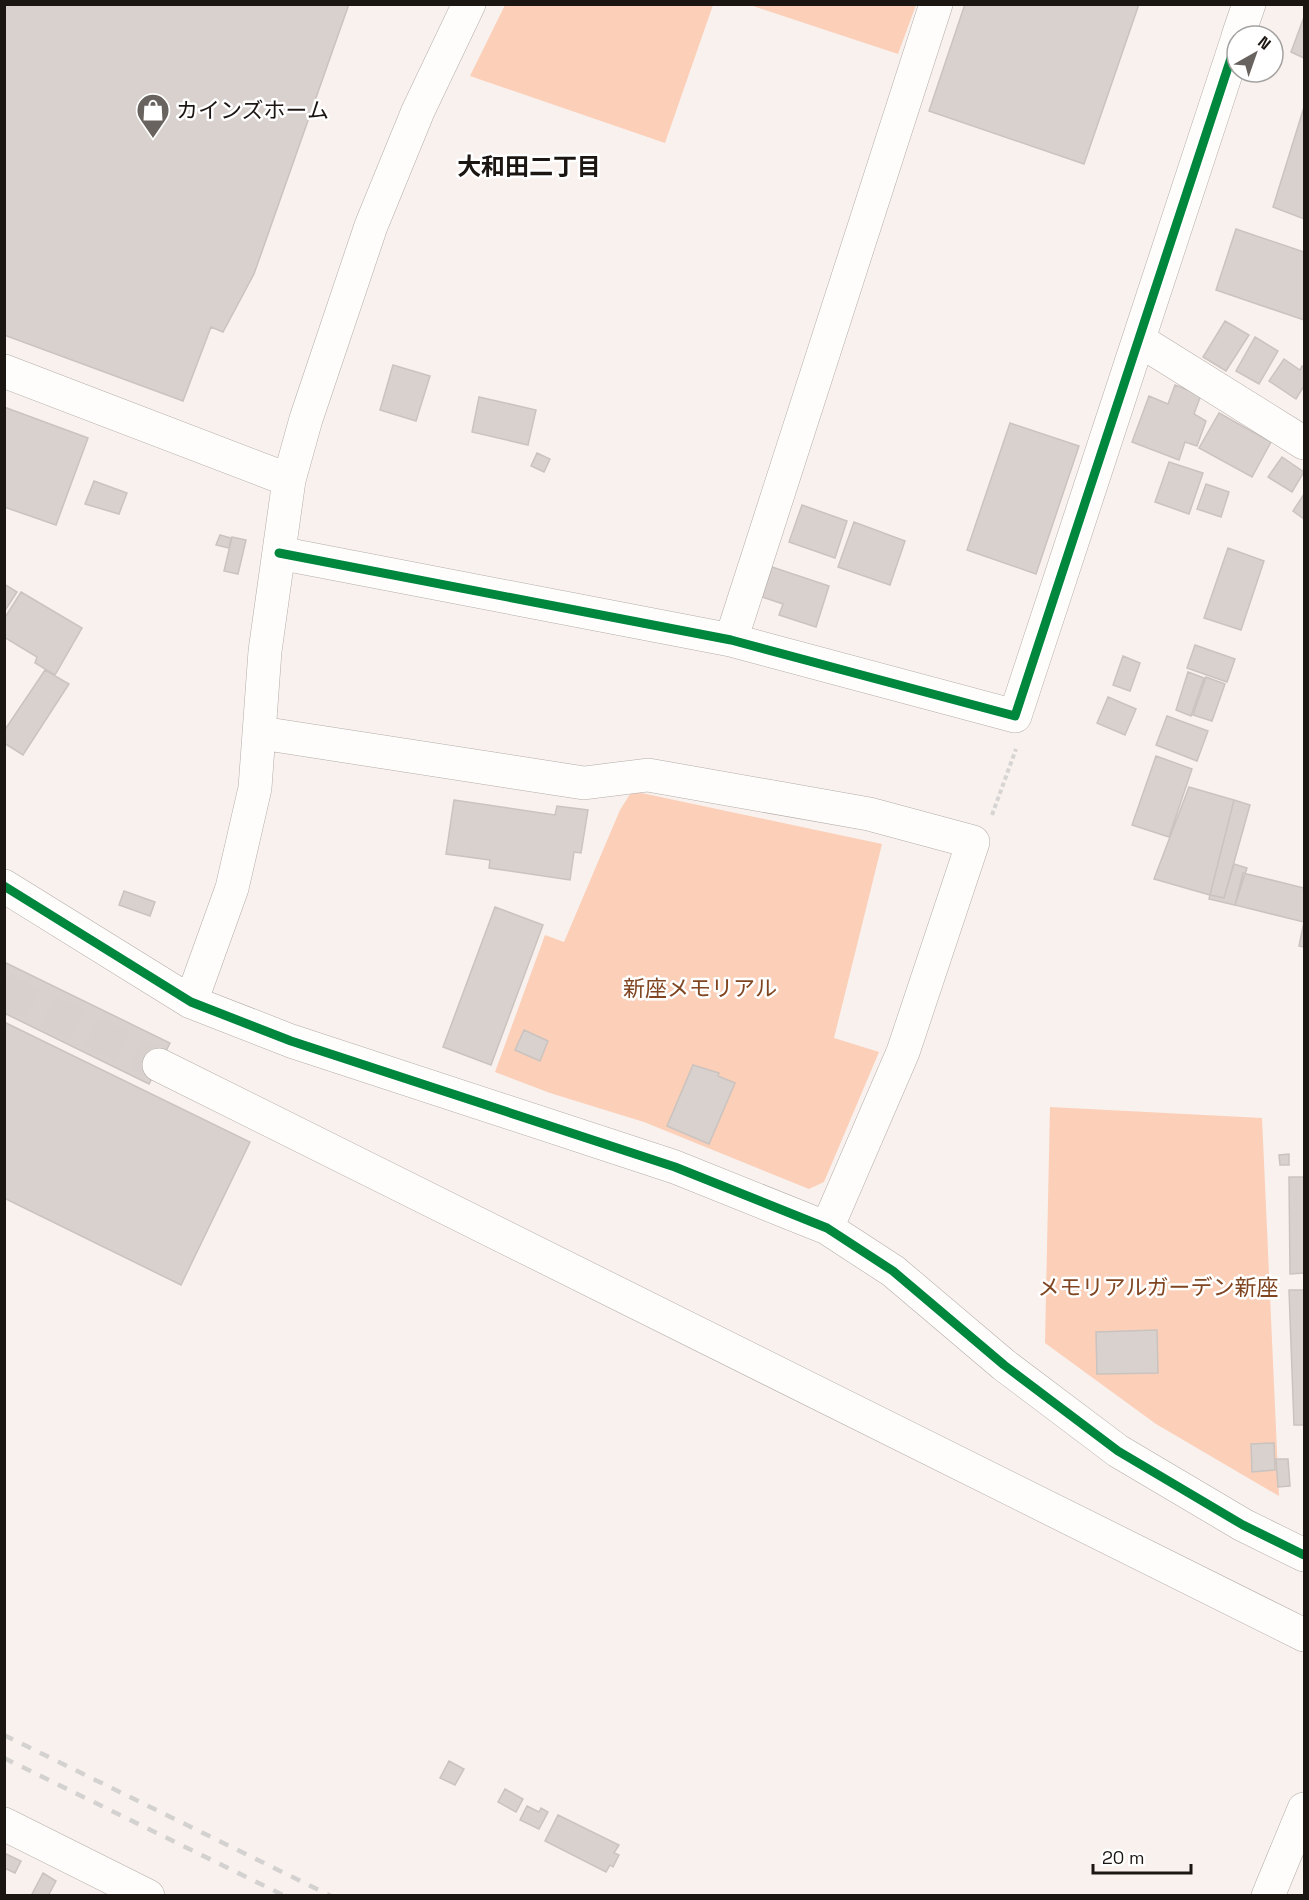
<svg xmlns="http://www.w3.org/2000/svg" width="1309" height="1900" font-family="'Space Grotesk','Noto Sans JP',sans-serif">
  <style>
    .green { fill: #fbcfb8 }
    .building { fill: #d8d1ce; stroke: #cac3bf; stroke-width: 1.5 }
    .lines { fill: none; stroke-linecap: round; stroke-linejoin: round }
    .minor-tunnel { stroke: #d8d0cc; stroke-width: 33; stroke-dasharray: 33 16; stroke-linecap: butt }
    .minor-casing { stroke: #b3aca8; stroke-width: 34 }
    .path { stroke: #d7d5d4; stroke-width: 4; stroke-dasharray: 4.5 3; stroke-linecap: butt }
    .minor { stroke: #fefdfc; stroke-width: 33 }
    .rail { stroke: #d4d2d1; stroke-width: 4.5; stroke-dasharray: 10 10; stroke-linecap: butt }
    .cycleway-casing { stroke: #fff; stroke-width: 13 }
    .cycleway { stroke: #00873e; stroke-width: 9 }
    .labels { text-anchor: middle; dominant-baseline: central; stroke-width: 5; stroke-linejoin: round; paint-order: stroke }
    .poi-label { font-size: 22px; fill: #1c1613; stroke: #fff; text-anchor: start }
    .park-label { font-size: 22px; fill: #804521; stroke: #fff }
    .neighbourhood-label { font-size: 24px; font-weight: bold; fill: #1c1613; stroke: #fff }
  </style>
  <rect width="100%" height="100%" fill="#f9f1ed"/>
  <path class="green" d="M505,5h208l-48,138 -195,-67z
    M750,5h166l-18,49z
    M632,791l250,53 -48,194 45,14 -55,130 -15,7 -165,-67 -94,-29 -55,-21 50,-137 19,7 56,-132z
    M1050,1107l212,11 17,378 -123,-72 -111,-81z"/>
  <path class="building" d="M4,4h345l-95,270 -31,58 -12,-5 -28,74 -179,-66z
    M965,4h174l-55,160 -155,-53z
    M1304,17v41l-13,-6z
    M1304,107v112l-31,-12z
    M1236,229l68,23v68l-88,-30z
    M1225,321l24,14 -23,36 -23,-14z
    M1255,337l23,14 -19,33 -23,-13z
    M1284,359l16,11 2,-4 2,2v18l-8,13 -27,-18z
    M393,365l37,11 -14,45 -36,-11z
    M1175,385l26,10 -7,19 12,7 -9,25 -12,-4 -6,18 -47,-18 17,-46 19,8z
    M479,397l57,13 -8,35 -56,-13z
    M4,407l84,31 -32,87 -52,-18z
    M1219,413l52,29 -19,35 -53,-29z
    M1010,423l69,23 -43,128 -69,-24z
    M537,453l13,6 -6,13 -13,-6z
    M1282,457l22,15 -12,20 -24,-15z
    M1169,462l34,11 -14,41 -34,-12z
    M94,481l33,12 -8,21 -34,-10z
    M1206,484l23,8 -8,25 -24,-8z
    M1304,494v25l-11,-8z
    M802,505l45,16 -12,37 -46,-16z
    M854,522l51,19 -15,44 -52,-18z
    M220,535l11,3 -2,10 -13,-3z
    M232,537l14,3 -8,34 -14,-3z
    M1228,548l36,13 -23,69 -37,-12z
    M772,567l57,19 -13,41 -37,-12 4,-11 -21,-7z
    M4,584l13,8 -13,20z
    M4,584l13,8 -13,20z
    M21,592l61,36 -27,47 -20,-12 2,-6 -33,-20v-18z
    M21,592l61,36 -27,47 -20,-12 2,-6 -33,-20v-18z
    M1195,645l40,14 -8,23 -40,-14z
    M1123,656l17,7 -10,28 -17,-6z
    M45,670l24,14 -46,71 -19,-12v-12z
    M45,670l24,14 -46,71 -19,-12v-12z
    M1188,672l16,6 -13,38 -15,-6z
    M1206,677l19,7 -13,37 -19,-6z
    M1108,697l28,12 -11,26 -28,-12z
    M1167,716l41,15 -11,30 -41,-16z
    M1156,756l36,13 -23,68 -37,-12z
    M1189,787l45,13 -24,95 -56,-16z
    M454,800l101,15 2,-9 31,4 -7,43 -7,-1 -4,28 -81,-12 1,-8 -44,-6z
    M1234,800l16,5 -26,93 -14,-3z
    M1234,864l13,4 -12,37 -26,-6 1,-4 14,3z
    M1243,873l61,15v59l-5,-1 5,-24 -69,-17z
    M124,891l31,11 -5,14 -31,-11z
    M124,891l31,11 -5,14 -31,-11z
    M495,907l48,18 -52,140 -48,-18z
    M4,962l166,81 -21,41 -145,-71z
    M4,1022l246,120 -69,143 -177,-87z
    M524,1030l24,11 -8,20 -25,-11z
    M693,1065l26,8 -1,3 17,7 -26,61 -42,-18z
    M1289,1154v11h-9l-1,-10z
    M1289,1177h15v96l-14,1z
    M1289,1290h15v135h-10z
    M1157,1330l1,43 -61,1 -1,-42z
    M1274,1443l1,27 -23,2 -1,-28z
    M1276,1459h12l2,27 -12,1z
    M449,1761l15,8 -9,16 -15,-7z
    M505,1789l18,10 -7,13 -18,-10z
    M527,1806l12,6 2,-4 7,4 -9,17 -19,-9z
    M558,1815l61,30 -5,8 5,2 -6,12 -3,-2 -4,7 -61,-31z
    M4,1853l17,8 -6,12 -11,-5z
    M43,1873l13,8 -8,15h-17z"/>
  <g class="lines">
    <path class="minor-tunnel" d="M4,989l155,76"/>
    <defs>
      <path id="minor" d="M1238,36l11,-32
        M1139,340l165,103
        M4,371l285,109
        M279,553l452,87 284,76 222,-676
        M731,640l205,-636
        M261,733l323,50 64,-8 221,39 104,28 -70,210 -76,176
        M4,886l187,116 100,39 384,126 152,61 66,43 111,94 114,86 125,74 61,30
        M191,1002l41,-114 23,-100 10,-137 24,-171 17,-61 65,-193 47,-115 51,-107
        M159,1065l1145,570
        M4,1824l144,72
        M1268,1896l36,-87"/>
    </defs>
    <use href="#minor" class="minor-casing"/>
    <path class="path" d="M992,815l24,-66"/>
    <use href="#minor" class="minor"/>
    <path class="rail" d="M4,1735l327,161
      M4,1758l281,138"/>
    <defs>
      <path id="cycleway" d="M279,553l452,87 284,76 222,-676
        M4,886l187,116 100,39 384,126 152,61 66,43 111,94 114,86 125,74 61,30"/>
    </defs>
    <use href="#cycleway" class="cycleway-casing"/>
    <use href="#cycleway" class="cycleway"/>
  </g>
  <defs>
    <symbol id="shop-pin" viewBox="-11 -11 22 30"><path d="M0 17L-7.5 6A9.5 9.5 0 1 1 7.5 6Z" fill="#69635f" stroke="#fff"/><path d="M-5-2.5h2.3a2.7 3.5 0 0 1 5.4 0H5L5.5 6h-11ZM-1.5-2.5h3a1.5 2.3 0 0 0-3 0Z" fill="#fff"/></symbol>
  </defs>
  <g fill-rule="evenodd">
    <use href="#shop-pin" x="134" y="91" width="38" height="52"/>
  </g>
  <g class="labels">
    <g class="poi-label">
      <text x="176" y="110">カインズホーム</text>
    </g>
    <g class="park-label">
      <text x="700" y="988">新座メモリアル</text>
      <text x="1158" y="1287">メモリアルガーデン新座</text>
    </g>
    <g class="neighbourhood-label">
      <text x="529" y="166">大和田二丁目</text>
    </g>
  </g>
  <rect width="1309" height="1900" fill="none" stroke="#1c1613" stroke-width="12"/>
  <g transform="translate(1255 54) rotate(40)"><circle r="28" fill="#ffffff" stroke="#a4a2a1" stroke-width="1.5"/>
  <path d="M0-4.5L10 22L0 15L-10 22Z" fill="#69635f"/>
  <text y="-9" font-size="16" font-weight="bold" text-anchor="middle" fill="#1c1613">N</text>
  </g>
  <path d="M1093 1864v9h98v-9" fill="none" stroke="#1c1613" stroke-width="3"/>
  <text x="1102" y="1864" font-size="18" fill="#1c1613" stroke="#ffffff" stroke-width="4.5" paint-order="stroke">20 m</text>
</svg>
